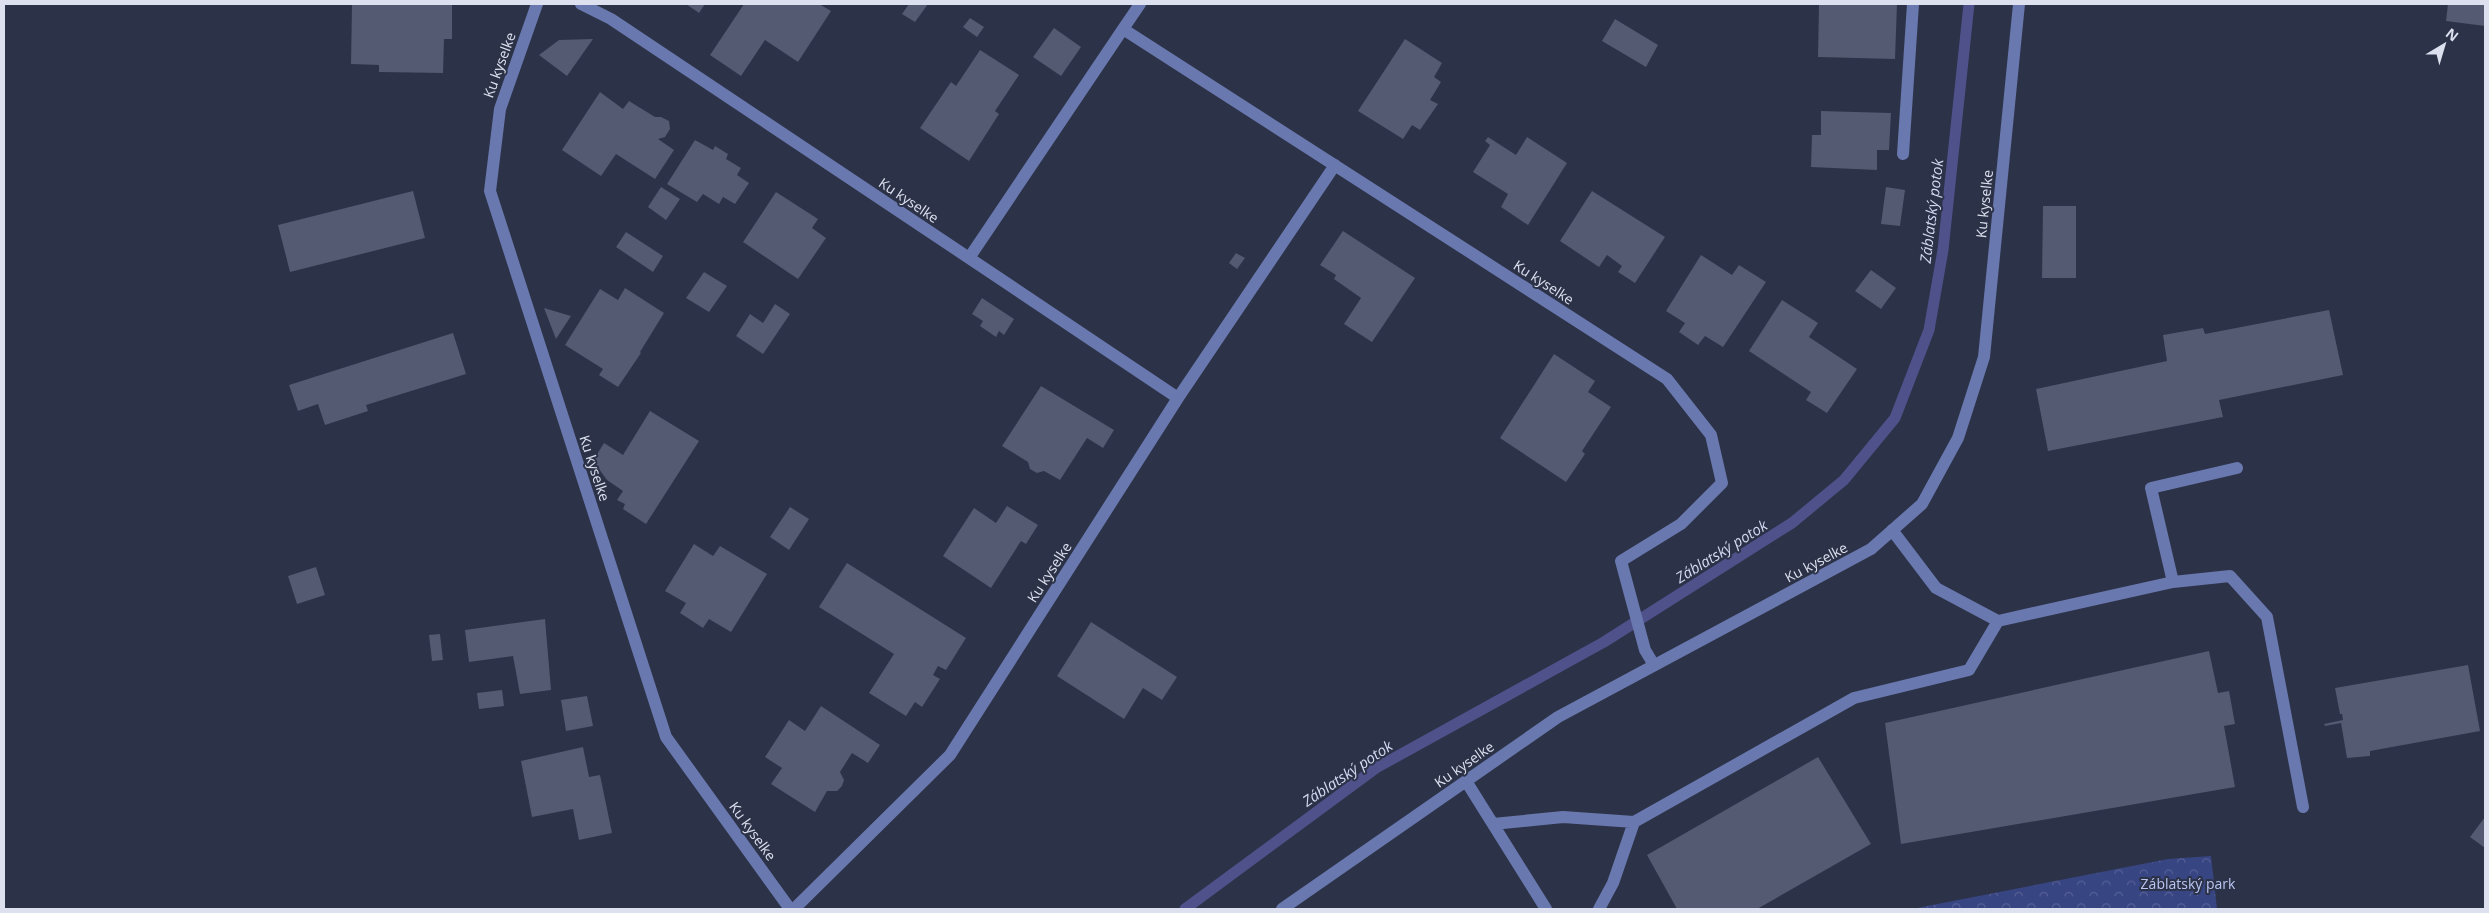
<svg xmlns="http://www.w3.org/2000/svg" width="2489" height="913" font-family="'Open Sans',sans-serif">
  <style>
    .park { fill: url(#park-crowns) }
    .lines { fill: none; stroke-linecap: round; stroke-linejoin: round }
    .stream { stroke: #4f518a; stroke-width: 11 }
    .building { fill: #535a71 }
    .minor { stroke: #6978ae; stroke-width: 12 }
    .labels { text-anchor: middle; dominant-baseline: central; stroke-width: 4; stroke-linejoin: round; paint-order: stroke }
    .street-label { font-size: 14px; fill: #dde1ef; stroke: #2c3247 }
    .park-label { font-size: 14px; fill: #b9c6f2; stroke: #2c3247 }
    .water-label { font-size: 15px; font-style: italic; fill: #d2d9f0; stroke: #2c3247 }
  </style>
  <defs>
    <pattern id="park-crowns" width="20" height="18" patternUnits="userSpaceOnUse" patternTransform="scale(1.25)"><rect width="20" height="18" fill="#384583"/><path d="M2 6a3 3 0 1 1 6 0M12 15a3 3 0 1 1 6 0" fill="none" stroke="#546095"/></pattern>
  </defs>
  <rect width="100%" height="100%" fill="#2c3247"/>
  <path class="park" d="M2211,856l6,53h-305l256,-50z"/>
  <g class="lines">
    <path class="stream" d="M1185,909l191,-141 228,-126 188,-119 52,-43 51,-62 34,-88 14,-80 26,-246"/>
  </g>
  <path class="building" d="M352,4h100v35h-8l-1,34 -64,-1v-7l-28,-1z
    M686,4h19l-6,9z
    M744,4h75l12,7 -33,51 -33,-22 -24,36 -31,-21z
    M909,4h19l-13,18 -13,-8z
    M1819,4h78l-2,55 -77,-2z
    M2448,4h37v22l-39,-5z
    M970,18l14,9 -7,10 -14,-10z
    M1615,19l43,26 -12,22 -44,-26z
    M1054,28l27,19 -20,29 -28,-19z
    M593,39l-26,37 -28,-21 20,-15z
    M1405,39l37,24 -8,14 7,5 -11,18 8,4 -18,26 -8,-5 -9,14 -45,-28z
    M980,50l39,25 -24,36 4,3 -30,47 -49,-33 31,-46 5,4z
    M600,92l23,17 6,-8 26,16h6l8,4 1,8 -5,8 -7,2 16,11 -19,29 -39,-25 -15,22 -39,-26z
    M1821,111l70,2 -2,37h-12v20l-66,-3 1,-32h9z
    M1488,137l28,18 11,-18 40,26 -39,62 -27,-18 7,-13 -35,-22 17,-27 -5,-4z
    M695,140l18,10 2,-4 13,8 -2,5 15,9 -4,7 12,8 -14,21 -12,-7 -4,7 -16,-10 -6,8 -30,-18z
    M661,187l19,12 -14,21 -18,-13z
    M1886,187l19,3 -5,36 -19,-2z
    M413,191l12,47 -135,34 -12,-47z
    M1592,191l73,46 -30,46 -17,-11 4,-6 -15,-11 -8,12 -39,-26z
    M776,192l42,27 -6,9 14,10 -28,41 -55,-37z
    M2043,206h33v72h-34z
    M1343,231l72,47 -43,64 -28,-18 17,-26 -27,-19 2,-4 -16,-10z
    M626,232l37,24 -10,16 -37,-25z
    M1236,253l9,5 -8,11 -8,-6z
    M1701,255l31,20 7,-10 27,17 -43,65 -18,-11 -7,9 -19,-13 6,-9 -19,-12z
    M1871,270l25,18 -15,21 -26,-18z
    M704,272l23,14 -18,26 -23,-14z
    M625,288l39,25 -24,39 1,1 -23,34 -19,-12 4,-6 -38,-24 35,-56 18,11z
    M982,298l32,21 -10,16 -5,-4 -3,6 -16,-11 3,-5 -11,-7z
    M1782,300l36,23 -9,14 48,32 -30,44 -21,-13 5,-8 -62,-41z
    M775,304l15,10 -27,40 -27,-18 14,-22 13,9z
    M544,308l27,8 -15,23z
    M2329,310l14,65 -124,25 4,17 -175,34 -12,-62 131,-28 -4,-26 40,-7 2,6z
    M453,333l13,41 -100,31 2,6 -43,14 -7,-21 -20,7 -9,-26z
    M1554,354l41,27 -7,11 23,15 -29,44 3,3 -19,28 -66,-44z
    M1041,386l73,44 -11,18 -16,-10 -27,42 -16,-9 -7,2 -7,-4 -2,-7 -26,-16z
    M650,411l49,30 -53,83 -23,-15 2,-5 -8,-4 6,-9 -16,-11 -14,-19 11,-18 19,12z
    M1007,506l31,19 -12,19 -5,-3 -30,47 -48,-32 31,-48 22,15z
    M790,507l19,12 -20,31 -19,-13z
    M694,544l19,12 7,-10 47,28 -36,58 -22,-13 -6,9 -23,-15 6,-10 -21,-12z
    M847,563l119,75 -20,32 -8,-4 -5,9 7,4 -18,28 -7,-5 -9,14 -37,-23 25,-39 -75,-47z
    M316,567l9,28 -28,9 -9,-28z
    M545,619l6,71 -31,4 -7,-38 -44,6 -4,-32z
    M1091,622l86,55 -15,23 -19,-12 -19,31 -67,-43z
    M440,634l3,26 -11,1 -3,-26z
    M2209,651l9,42 11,-2 6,33 -11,2 11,61 -334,57 -16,-121z
    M2468,665l12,66 -110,20v5l-23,2 -6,-35 -16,3 -1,-2 19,-4 -1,-6h-2l-5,-26z
    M502,690l2,16 -25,3 -2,-16z
    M587,696l6,30 -27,5 -5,-31z
    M821,706l59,39 -12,18 -16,-10 -12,19 4,8 -2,6 -5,5h-10l-12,21 -44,-28 11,-16 -17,-11 24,-37 16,11z
    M583,747l6,30 11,-2 12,58 -33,7 -6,-31 -41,8 -11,-56z
    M1818,757l53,87 -114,65h-80l-30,-54z
    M2485,817v31l-15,-11z"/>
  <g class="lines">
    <path class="minor" d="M537,4l-37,105 -10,82 176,546 124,172
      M581,4l30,15 358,239
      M1140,4l-17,25 544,350 44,56 11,48 -41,41 -60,37 24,89 9,15
      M1123,29l-154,229 209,140
      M1903,154l10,-150
      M2173,582l-22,-94 86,-20
      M1998,621l175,-39 57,-6 37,41 36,190
      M1466,781l80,128
      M1634,822l220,-124 115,-28 29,-49 -62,-33 -44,-58
      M1493,824l70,-7 71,5 -21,61 -14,26
      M794,909l156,-154 228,-357 157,-233
      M1282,909l276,-192 313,-168 51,-45 36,-66 26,-81 35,-353"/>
  </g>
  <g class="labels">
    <g class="street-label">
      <text transform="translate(499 65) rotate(-70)">Ku kyselke</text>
      <text transform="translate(909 200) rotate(34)">Ku kyselke</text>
      <text transform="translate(1984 204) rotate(-84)">Ku kyselke</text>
      <text transform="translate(1544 282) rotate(33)">Ku kyselke</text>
      <text transform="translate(595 468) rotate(72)">Ku kyselke</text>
      <text transform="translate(1816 562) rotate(-28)">Ku kyselke</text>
      <text transform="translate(1049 572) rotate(-57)">Ku kyselke</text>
      <text transform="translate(1464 764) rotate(-35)">Ku kyselke</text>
      <text transform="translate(753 831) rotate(54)">Ku kyselke</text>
    </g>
    <g class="park-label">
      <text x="2188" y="883">Záblatský park</text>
    </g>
    <g class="water-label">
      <text transform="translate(1931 211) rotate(-83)">Záblatský potok</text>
      <text transform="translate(1721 551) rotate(-32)">Záblatský potok</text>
      <text transform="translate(1347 773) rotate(-34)">Záblatský potok</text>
    </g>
  </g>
  <rect width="2489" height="913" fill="none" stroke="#dde1ef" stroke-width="10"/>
  <g transform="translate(2444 45) rotate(38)" stroke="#2c3247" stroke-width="4" paint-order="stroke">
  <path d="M0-4L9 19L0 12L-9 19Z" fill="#dde1ef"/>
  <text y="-8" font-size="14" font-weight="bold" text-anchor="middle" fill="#dde1ef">N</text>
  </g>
</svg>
